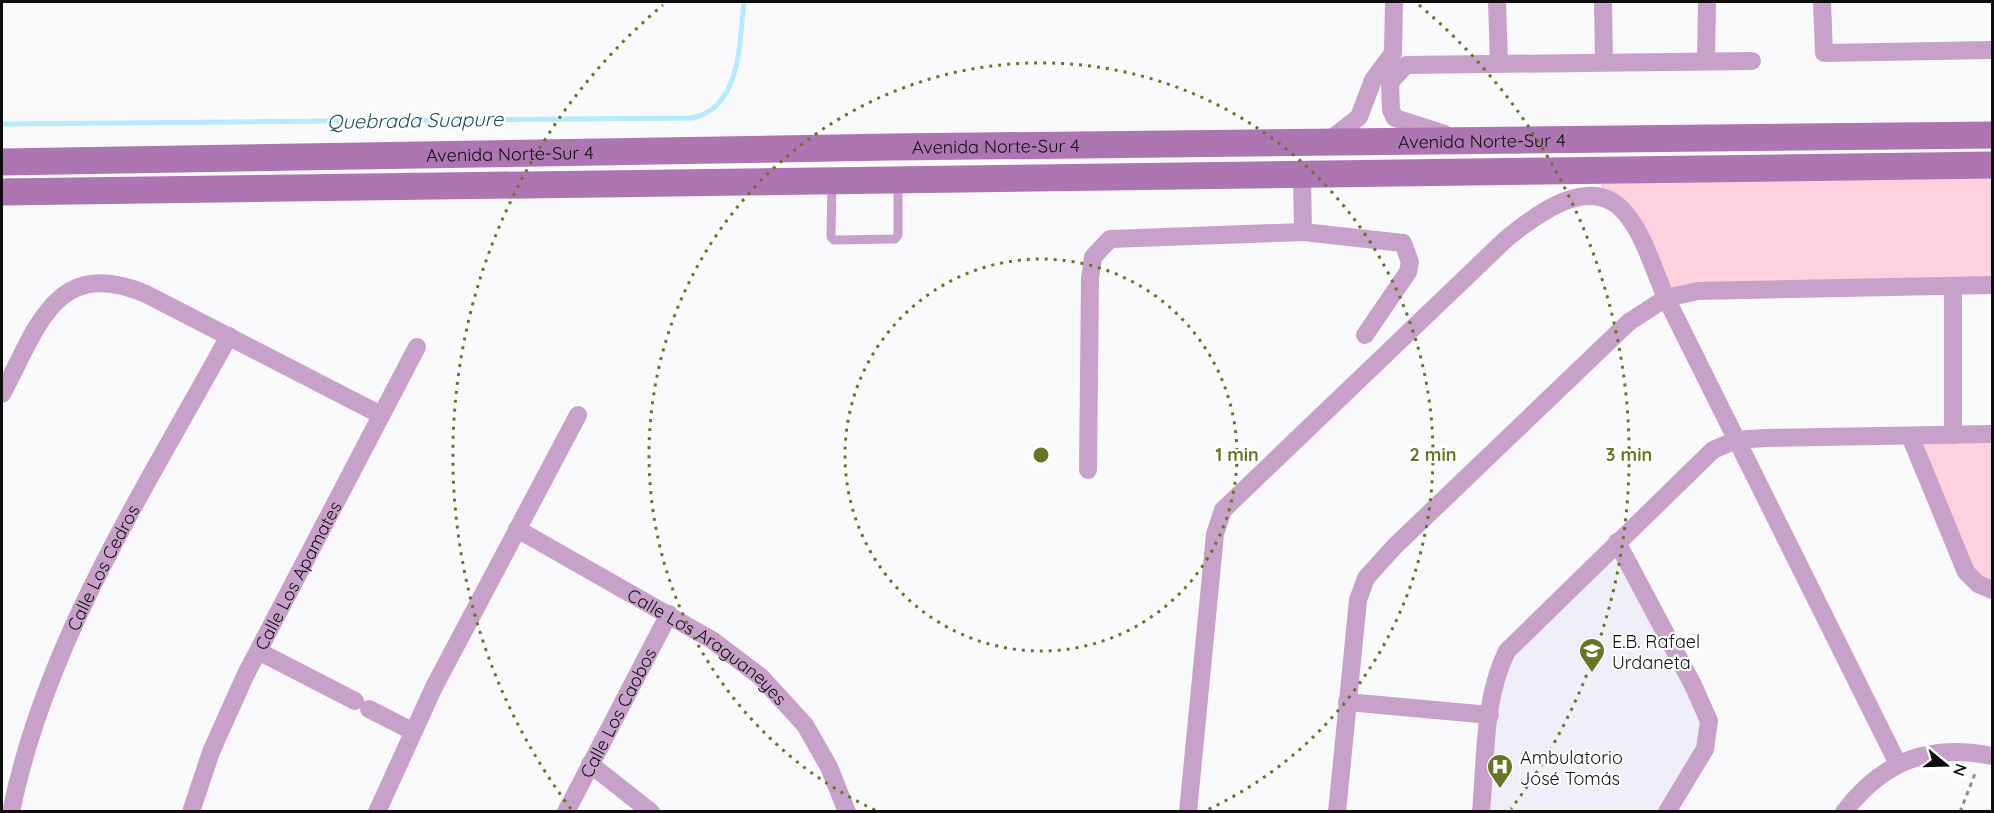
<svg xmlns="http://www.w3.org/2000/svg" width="1994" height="813" font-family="Quicksand,sans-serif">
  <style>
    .built { fill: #f0eff9 }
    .green { fill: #fed1de }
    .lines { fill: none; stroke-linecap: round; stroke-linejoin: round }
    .stream { stroke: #b6eafd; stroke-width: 5 }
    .path { stroke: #8d8d8f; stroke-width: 3; stroke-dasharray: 4.5 4.5; stroke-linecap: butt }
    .service { stroke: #c8a1ca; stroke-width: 9 }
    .minor { stroke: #c8a1ca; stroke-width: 18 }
    .secondary { stroke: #ad75b1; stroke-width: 27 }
    .ring { fill: none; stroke: #677624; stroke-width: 3; stroke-dasharray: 3 6 }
    .labels { text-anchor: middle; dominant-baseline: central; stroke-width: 4.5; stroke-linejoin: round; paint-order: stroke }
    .street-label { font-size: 18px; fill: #0d0d0e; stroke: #fff }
    .poi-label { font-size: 18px; fill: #0d0d0e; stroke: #fff; text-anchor: start }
    .water-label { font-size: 20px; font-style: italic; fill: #254e5b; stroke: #fff }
    .centre { fill: #677624; stroke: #fff; stroke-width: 3 }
    .ring-label { font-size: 18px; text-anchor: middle; font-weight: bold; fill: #677624; stroke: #fff; stroke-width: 4.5; stroke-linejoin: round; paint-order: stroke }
  </style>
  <rect width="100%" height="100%" fill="#fafafd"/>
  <path class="built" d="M1617,542l92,179 -42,90 -186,1 19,-145z"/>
  <path class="green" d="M1992,165v120l-326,13 -30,-69 -30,-29 -10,-29z
    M1992,434v156l-14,-6 -68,-148z"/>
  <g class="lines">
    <path class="stream" d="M2,124l690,-6c50,-11 47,-76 52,-116"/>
    <path class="path" d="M1960,812l16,-41"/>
    <path class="service" d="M832,182l-1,55 3,3 61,-1 3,-4v-53"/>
    <g class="minor">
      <path d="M1497,2l2,61"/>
      <path d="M1603,2l1,60"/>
      <path d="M1822,2l2,51 168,-3"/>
      <path d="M1706,61l1,-59"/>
      <path d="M1445,134l-50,-16 -4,-8 -1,-28 16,-17 346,-4"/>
      <path d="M1327,142l32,-25 14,-37 20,-27 1,-51"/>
      <path d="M1302,174l1,58"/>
      <path d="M2,394c35,-65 53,-139 144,-100l235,121"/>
      <path d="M1953,435v-149"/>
      <path d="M1910,436l56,136 12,12 14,6"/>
      <path d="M1088,470l2,-192 3,-21 17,-18 193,-7 100,11 7,19 -2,10 -43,63"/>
      <path id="s1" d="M517,529l195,111 49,37 44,48 24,42 18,45"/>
      <path d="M1617,542l76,143 16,36 -4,28 -38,63"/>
      <path d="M258,651l97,50"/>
      <path d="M1347,702l143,13"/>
      <path d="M369,709l43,22"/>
      <path d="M590,764l61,48"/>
      <path id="s2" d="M11,812c35,-172 135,-324 218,-476"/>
      <path id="s3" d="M191,812l20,-60 34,-76 172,-329"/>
      <path d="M377,812l57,-125 144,-272"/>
      <path id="s4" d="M566,812l103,-198"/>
      <path d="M1188,812l27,-278 8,-24 282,-270c30,-25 87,-69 121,-26 19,23 28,57 40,84l232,466"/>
      <path d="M1337,812l21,-212 8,-22 29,-32 234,-224 37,-24 32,-7 294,-6"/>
      <path d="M1481,812c5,-53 2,-113 26,-161l206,-201 23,-10 29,-2 227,-4"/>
      <path d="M1844,812c39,-51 85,-69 148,-56"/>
    </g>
    <g class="secondary">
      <path id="s5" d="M2,162l889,-15 1101,-12"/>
      <path d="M2,192l1990,-27"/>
    </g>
  </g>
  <g class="ring">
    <circle cx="1041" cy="455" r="196"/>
    <path d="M875 810A392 392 0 1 1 1207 810"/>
    <path d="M571 809A588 588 0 0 1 663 5M1419 5A588 588 0 0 1 1511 809"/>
  </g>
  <defs>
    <symbol id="school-pin" viewBox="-11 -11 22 30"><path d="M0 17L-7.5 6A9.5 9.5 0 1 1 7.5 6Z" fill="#677624" stroke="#fff"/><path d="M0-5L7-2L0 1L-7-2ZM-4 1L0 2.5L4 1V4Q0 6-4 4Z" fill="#fff"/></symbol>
    <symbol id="hospital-pin" viewBox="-11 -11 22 30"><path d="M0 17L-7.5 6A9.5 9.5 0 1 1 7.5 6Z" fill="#677624" stroke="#fff"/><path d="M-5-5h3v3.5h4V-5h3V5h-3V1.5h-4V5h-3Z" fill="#fff"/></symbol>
  </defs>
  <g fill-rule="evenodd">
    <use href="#school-pin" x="1577" y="636" width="30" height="40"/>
    <use href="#hospital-pin" x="1485" y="752" width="30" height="40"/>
  </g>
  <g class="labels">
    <g class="street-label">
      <text stroke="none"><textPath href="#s5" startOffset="1480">Avenida Norte-Sur 4</textPath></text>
      <text stroke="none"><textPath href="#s5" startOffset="994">Avenida Norte-Sur 4</textPath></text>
      <text stroke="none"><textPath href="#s5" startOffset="508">Avenida Norte-Sur 4</textPath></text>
      <text stroke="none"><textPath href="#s2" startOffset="262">Calle Los Cedros</textPath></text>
      <text stroke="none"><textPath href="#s3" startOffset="260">Calle Los Apamates</textPath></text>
      <text stroke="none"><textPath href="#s1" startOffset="224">Calle Los Araguaneyes</textPath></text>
      <text stroke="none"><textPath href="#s4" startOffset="112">Calle Los Caobos</textPath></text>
    </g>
    <g class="poi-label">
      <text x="1612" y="641">E.B. Rafael<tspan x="1612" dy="21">Urdaneta</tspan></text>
      <text x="1520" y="757">Ambulatorio<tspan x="1520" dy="21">José Tomás</tspan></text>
    </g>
    <g class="water-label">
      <text transform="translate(415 120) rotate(-1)">Quebrada Suapure</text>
    </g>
  </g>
  <circle cx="1041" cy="455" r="9" class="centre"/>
  <g class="ring-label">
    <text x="1237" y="461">1 min</text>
    <text x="1433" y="461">2 min</text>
    <text x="1629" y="461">3 min</text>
  </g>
  <rect width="1994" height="813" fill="none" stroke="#0d0d0e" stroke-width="6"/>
  <g transform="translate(1946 765) rotate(109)" stroke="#ffffff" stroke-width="4.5" paint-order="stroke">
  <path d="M0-4.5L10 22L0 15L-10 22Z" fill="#0d0d0e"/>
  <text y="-9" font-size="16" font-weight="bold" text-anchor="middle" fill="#0d0d0e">N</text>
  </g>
</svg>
